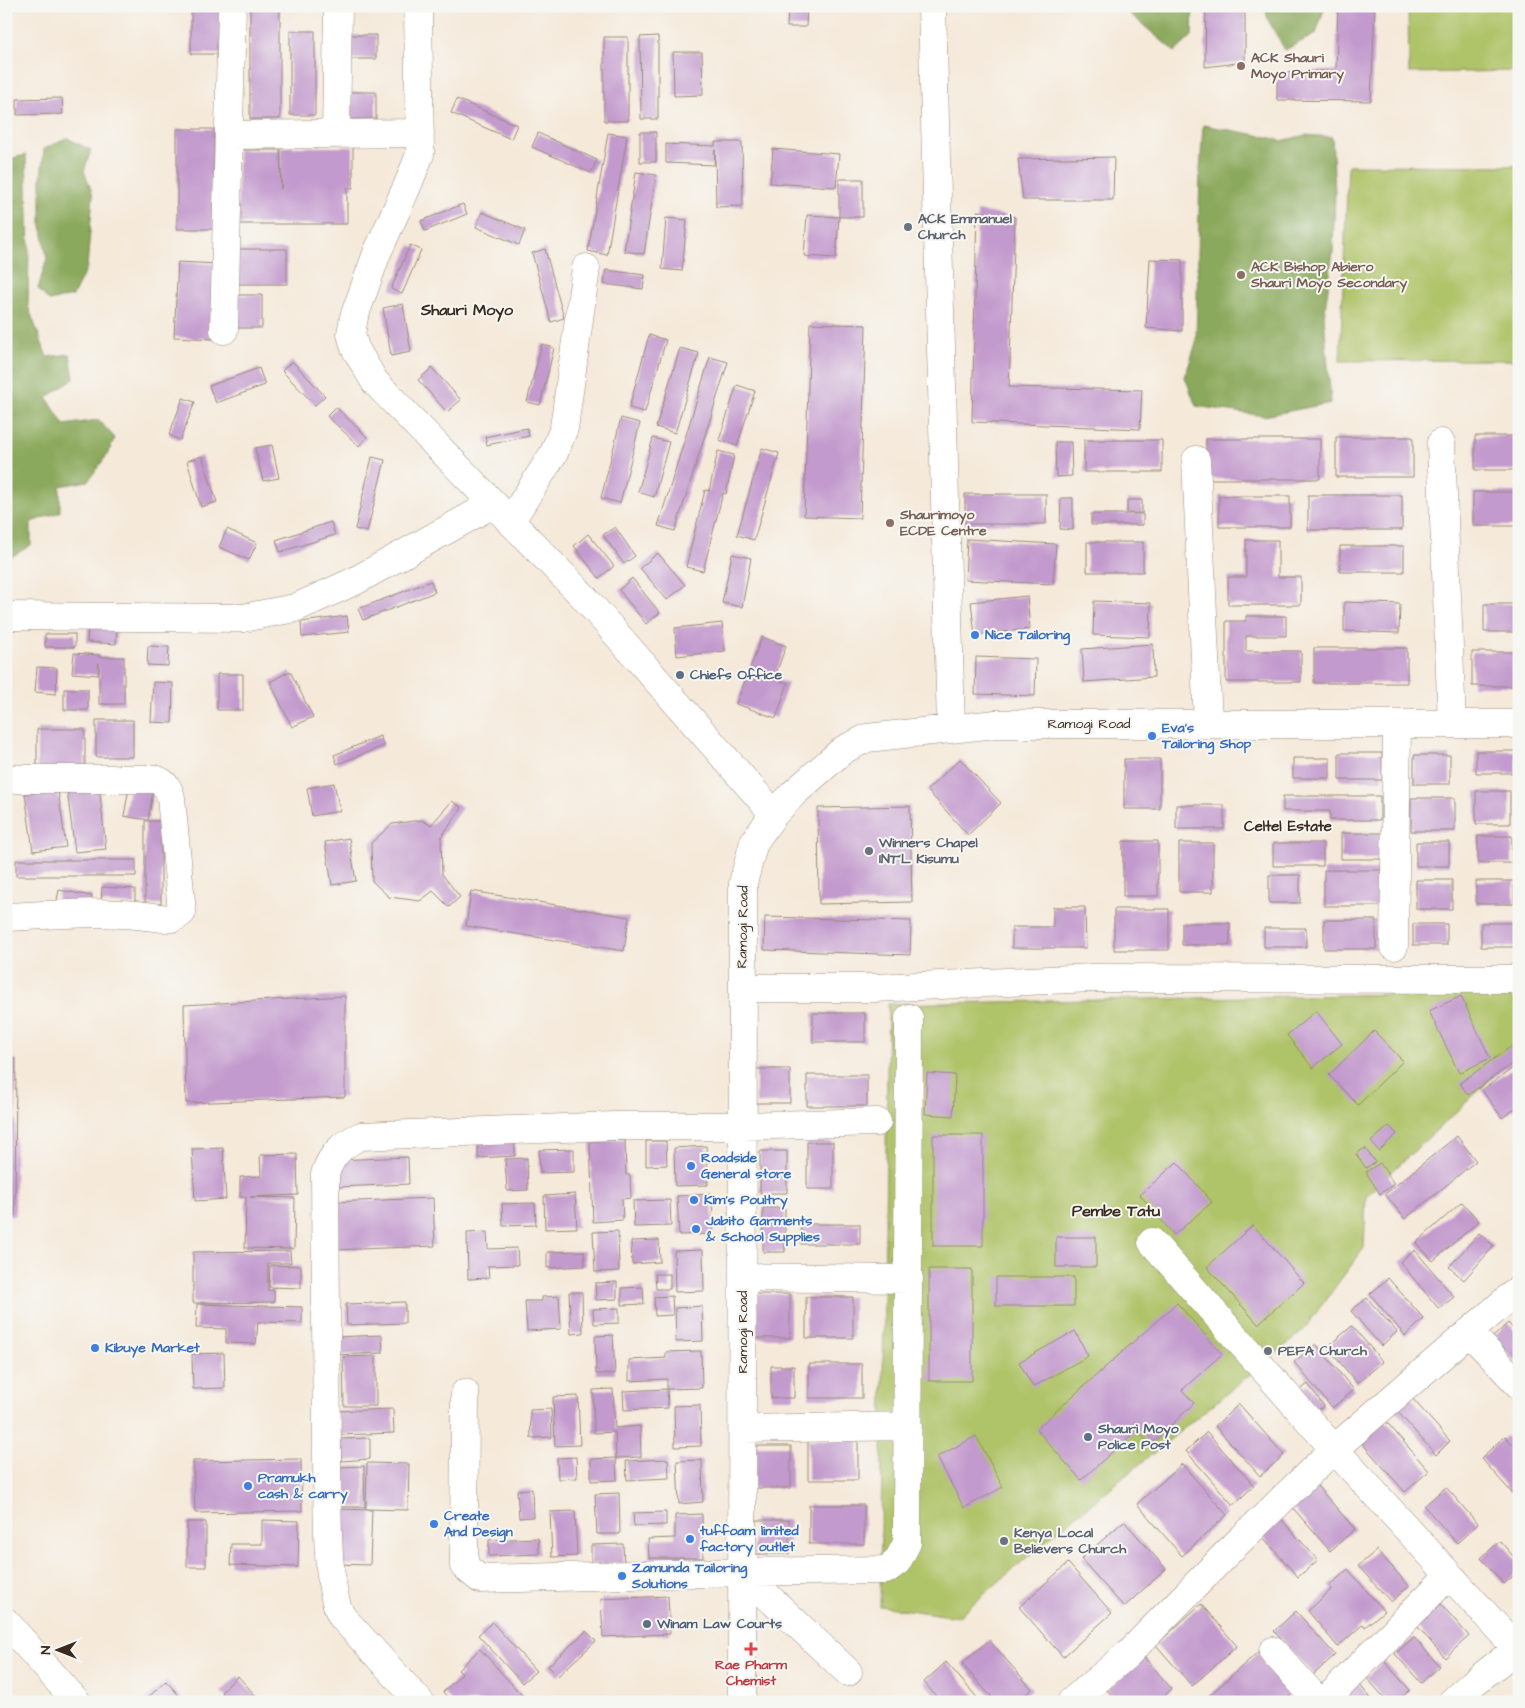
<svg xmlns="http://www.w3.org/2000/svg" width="1525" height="1708" font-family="'Architects Daughter',sans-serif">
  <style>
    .green { fill: #afc367; stroke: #757642 }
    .forest { fill: #8ba95c; stroke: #636a3d }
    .building { fill: #c29acd }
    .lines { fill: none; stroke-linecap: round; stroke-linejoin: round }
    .minor-casing { stroke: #988a7c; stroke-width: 29 }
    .minor { stroke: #fff; stroke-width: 28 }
    .education-dot { fill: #8d6e63; stroke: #f6f6f2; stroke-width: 2 }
    .worship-dot { fill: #6b7280; stroke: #f6f6f2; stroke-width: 2 }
    .shop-dot { fill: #3f7fe0; stroke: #f6f6f2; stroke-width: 2 }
    .service-dot { fill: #5c6f8a; stroke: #f6f6f2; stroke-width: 2 }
    .health-dot { fill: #e0444e; stroke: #f6f6f2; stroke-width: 2 }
    .labels { text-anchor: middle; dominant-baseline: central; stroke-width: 4; stroke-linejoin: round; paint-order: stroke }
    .education-label { font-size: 14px; font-weight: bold; fill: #785e54; stroke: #f6f6f2; text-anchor: start }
    .worship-label { font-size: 14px; font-weight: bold; fill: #5b616d; stroke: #f6f6f2; text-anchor: start }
    .shop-label { font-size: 14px; font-weight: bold; fill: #366cbe; stroke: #f6f6f2; text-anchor: start }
    .service-label { font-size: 14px; font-weight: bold; fill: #4e5e75; stroke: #f6f6f2; text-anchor: start }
    .street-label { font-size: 14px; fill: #3b2a1e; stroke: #f6f6f2 }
    .health-label { font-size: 14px; font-weight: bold; fill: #be3a42; stroke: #f6f6f2 }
    .neighbourhood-label { font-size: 15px; font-weight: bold; fill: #3b2a1e; stroke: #f6f6f2 }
    .quarter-label { font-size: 16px; font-weight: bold; fill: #3b2a1e; stroke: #f6f6f2 }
  </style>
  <rect width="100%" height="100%" fill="#f6f6f2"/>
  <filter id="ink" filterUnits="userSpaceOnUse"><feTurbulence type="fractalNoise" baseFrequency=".02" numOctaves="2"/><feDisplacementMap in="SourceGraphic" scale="10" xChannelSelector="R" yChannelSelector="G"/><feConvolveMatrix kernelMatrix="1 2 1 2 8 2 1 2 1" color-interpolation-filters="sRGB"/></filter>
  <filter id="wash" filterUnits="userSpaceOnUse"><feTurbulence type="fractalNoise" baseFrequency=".0096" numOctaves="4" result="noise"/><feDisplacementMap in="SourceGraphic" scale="20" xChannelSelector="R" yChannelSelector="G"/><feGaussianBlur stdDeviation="1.12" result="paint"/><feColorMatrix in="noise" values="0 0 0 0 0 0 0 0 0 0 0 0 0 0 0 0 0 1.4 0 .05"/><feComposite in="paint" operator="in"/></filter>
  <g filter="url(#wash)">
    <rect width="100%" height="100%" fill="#f5e9d9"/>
    <path class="green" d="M1408,6h111v65l-110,2z
      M1348,165l171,1v194l-179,1z
      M1507,992l12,15v46l-153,143 -2,52 -62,84 -248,202 -96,83 -78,-11 8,-602z"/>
    <path class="forest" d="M1130,6h63l-1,30 -17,16 -46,-39z
      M1265,6h60l-9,28 -31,16 -17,-30z
      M1203,125l65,12 14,4 23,-6 27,2 3,55 -2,59 -9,66 7,86 -67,13 -68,-10 -11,-29 11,-34 4,-173z
      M67,138l24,12 -7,21 9,24 -6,72 -14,29 -24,5 -11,-12 9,-31 -6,-34v-46l3,-29z
      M6,147l3,12 17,-4 3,91 -1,60 19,51 23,-3 4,24 -27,20 17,27 34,-5 17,18 -8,17 -19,26 -28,5v26l-29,10v23l-25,15z"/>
    <g id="blocks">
      <path class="building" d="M191,6h33l-1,48h-32z
        M250,6h30v113h-30z
        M788,6h19l-1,21h-19z
        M1206,6h39v56l-40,5z
        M1338,6h37l-4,95 -94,-1v-27l59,-3z
        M290,31h25v84h-25z
        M346,35h30v24h-30z
        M658,36v83h-17l-1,-82z
        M604,37h24v84h-24z
        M673,52h29l1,43 -29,1z
        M342,92h34v27h-34z
        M62,98l1,16 -46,1v-16z
        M457,99l60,26 -6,14 -60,-26z
        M177,129h37v100h-37z
        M640,132h16v30h-16z
        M538,133l59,27 -6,13 -59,-26z
        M608,133l19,3 -20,119 -19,-4z
        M715,142h27l1,64 -27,1 -1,-57 -1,15 -48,-2v-19l49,2z
        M281,147h72v41h-6v36h-109v-74h42l1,39z
        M773,149l66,5 -3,33 -66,-4z
        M1114,157l-1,43h-90l-5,-41z
        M636,172l20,3 -12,79 -20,-3z
        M839,179h24v38h-24z
        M463,204l4,10 -42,17 -4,-10z
        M977,211l38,6 -6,170 133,3 -2,39 -168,-7z
        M482,212l43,18 -6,15 -43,-18z
        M807,215l32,2 -3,41 -32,-2z
        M666,218l21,2 -5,51 -20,-2z
        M410,245l11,5 -19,44 -11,-5z
        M237,249h50v35h-50z
        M545,249l19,69 -13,4 -19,-69z
        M1150,259l32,1v71l-36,-3z
        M178,262l40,2 -4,75 -40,-2z
        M606,270l39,5 -2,14 -39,-5z
        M235,295h27v33h-27z
        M403,304l8,48 -20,4 -8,-48z
        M810,323l56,2 -6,193 -56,-2z
        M649,335l17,5 -21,72 -16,-4z
        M542,344l12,4 -14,57 -13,-3z
        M680,348l19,5 -24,80 -19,-6z
        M710,357l18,5 -53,169 -17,-5z
        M292,361l33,35 -10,9 -33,-34z
        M259,368l6,17 -49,18 -7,-17z
        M432,368l29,32 -14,12 -29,-32z
        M737,385l18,6 -18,55 -18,-6z
        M183,398l12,4 -15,38 -11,-5z
        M336,407l31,30 -8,9 -32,-30z
        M621,418l19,5 -20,80 -19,-5z
        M527,428l2,8 -42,9 -2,-8z
        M1475,436h44v34h-44z
        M1336,437h77v40h-77z
        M653,438l16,4 -15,55 -16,-5z
        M1206,439h114v40h-114z
        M1084,440h78v32h-78z
        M1055,442h16l1,34 -16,1z
        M272,445l7,33 -16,3 -8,-33z
        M762,448l17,5 -25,87 -17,-5z
        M718,451l16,4 -8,39 -3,-1 -20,78 -17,-4 19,-77 4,1z
        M202,456l15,46 -16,5 -14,-46z
        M372,457l13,3 -18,72 -12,-3z
        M1473,492h46v34h-46z
        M965,494h81v30h-81z
        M1308,495h94v35h-94z
        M1219,496h71v31h-71z
        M1061,498h12v32l-13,-1z
        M1127,500h15v13h-15z
        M1091,514h52v11h-52z
        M331,522l4,13 -55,17 -4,-12z
        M615,527l20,29 -11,8 -21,-29z
        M227,529l30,14 -8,17 -30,-13z
        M588,534l26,32 -15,12 -25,-32z
        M967,539l89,5 -3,40 -88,-4z
        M1246,540h32v37h23v28h-73v-28h18z
        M1087,542h56v30h-56z
        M1340,546h64v26h-64z
        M658,553l27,32 -18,15 -27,-32z
        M732,554l19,4 -9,49 -20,-4z
        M632,578l28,35 -14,11 -27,-34z
        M431,581l4,11 -72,28 -5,-11z
        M1027,596l3,33 -55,6 -4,-33z
        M1094,601l57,2 -1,34 -57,-2z
        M1344,602l56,2 -1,29 -55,-2z
        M1484,604h35v28h-35z
        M347,616l2,16 -47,5 -1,-15z
        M1246,616h40v20h-40v15h55v31h-75v-61h20z
        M722,623l3,28 -48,5 -2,-28z
        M88,624l29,2 -1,18 -29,-2z
        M45,634h30v13h-30z
        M762,637l24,9 -12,33 14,4 -12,35 -40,-14z
        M1153,644l1,33 -70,5 -2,-33z
        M148,646l21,1 -1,19 -21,-1z
        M1314,648h93v35h-93z
        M1472,652h47v34h-47z
        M74,653l25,2v2h25v47h-25v-41l-1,12 -26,-2z
        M976,657l60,2 -1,37 -60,-2z
        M37,667l20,1 -1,26 -21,-2z
        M290,671l23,46 -21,10 -22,-45z
        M217,674h26v36h-26z
        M153,682l20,1 -1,40 -21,-1z
        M64,689h24v21h-24z
        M96,720h37v37h-37z
        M37,729h48v39h-48z
        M380,736l4,10 -47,18 -3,-9z
        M1476,751h40v22h-40z
        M1339,753h43v27h-43z
        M1414,755h36v29h-36z
        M1293,758h37v20h-37z
        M960,759l41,44 -33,32 -41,-45z
        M1124,759h36v50h-36z
        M334,783l6,28 -28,5 -5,-28z
        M99,786l7,63 -31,3 -8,-62z
        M129,788l24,4 -5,28 -24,-4z
        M58,790l8,57 -33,4 -8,-57z
        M1476,791h34v33h-34z
        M1283,796h97v24h-50v-9h-47z
        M1411,798h44v33h-44z
        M452,801l10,7 -21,29 1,37 18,23 -11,10 -16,-16 -13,10 -31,-4 -17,-16 -1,-38 21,-19 29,-4 10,5z
        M1176,805h48v24h-48z
        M910,806l2,96 -93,2 -1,-96z
        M145,821h16v83h-16z
        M1341,833h44v26h-44z
        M1478,836h34v27h-34z
        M349,838l7,43 -24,4 -7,-43z
        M1123,841h35v55h-35z
        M1416,842h33v24h-33z
        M1179,843h34v49h-34z
        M1273,843h50v23h-50z
        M16,860h120v16h-120z
        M1324,870h62v36h-62z
        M1269,875h31v28h-31z
        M1416,880h36v29h-36z
        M1476,881h38v23h-38z
        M102,887l33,2v16l-34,-2z
        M59,890l33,6 -3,15 -33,-6z
        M471,891l158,26 -5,34 -158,-25z
        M1053,907h32l1,41h-74v-21h41z
        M1114,909h55v41h-55z
        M765,917l146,4 -1,34 -146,-5z
        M1324,920h52v29h-52z
        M1182,923h48v22h-48z
        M1481,923h35v24h-35z
        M1413,924h34v21h-34z
        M1264,928h42v19h-42z
        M345,996v101l-159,6 -2,-98z
        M1461,996l29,62 -31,15 -30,-62z
        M1316,1011l26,33 -29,24 -26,-33z
        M813,1013h52v29h-52z
        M1374,1031l29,30 -45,44 -29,-30z
        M1519,1041v18l-51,36 -8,-12z
        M6,1059h10l-1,157h-9z
        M1519,1064v42l-17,12 -20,-28z
        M756,1069h34v34h-34z
        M927,1073l28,2 -2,41 -28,-2z
        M807,1075h60v31h-60z
        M1389,1126l8,8 -18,17 -8,-9z
        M933,1135h50v111h-50z
        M1457,1136l19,25 -71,58 -20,-25z
        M515,1140v16l-37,2v-17z
        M625,1140l1,35h4l1,23 -9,1 1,21 -30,2 -3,-81z
        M646,1141h20l1,24 -21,1z
        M807,1142h26v47h-26z
        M706,1146l2,39 -33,1 -1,-38z
        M223,1148l3,51 -31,2 -3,-52z
        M1365,1148l10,14 -9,6 -10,-14z
        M574,1149v23l-34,1 -1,-23z
        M760,1151h27v42h-27z
        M297,1154l1,41 -48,2 45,1 -1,51 -49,-1 1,-51h-6v-20l21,-1 -1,-21z
        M408,1157l1,27 -72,3 -1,-27z
        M527,1158l1,32 -21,1 -2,-32z
        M1177,1162l35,40 -38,33 -34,-40z
        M1380,1163l14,21 -14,10 -14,-22z
        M575,1194l2,34 -32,1 -1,-33z
        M712,1194l1,40 -34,1 -2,-39z
        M433,1198l2,48 -101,4 -2,-48z
        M670,1200l1,26 -37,1 -1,-26z
        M1462,1202l17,19 -46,40 -17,-18z
        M535,1203l1,22 -33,1 -1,-22z
        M763,1208h22v44h-22z
        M801,1224h59v20h-59z
        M1253,1225l51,58 -46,41 -51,-57z
        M618,1231l1,40 -24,1 -2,-40z
        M487,1232l1,17 29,-1 1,17 -30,1 1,12 -21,1 -1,-46z
        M1479,1233l15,13 -30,34 -15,-13z
        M1056,1237h40v30h-40z
        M659,1240l1,22 -28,2 -1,-23z
        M703,1250l1,41 -29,1 -1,-41z
        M1415,1250l39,47 -15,12 -39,-47z
        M290,1251l1,12h-23v27h6v12l-81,1v-51z
        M584,1251l1,15 -38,2v-16z
        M270,1265l31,1v22l-32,-1z
        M929,1269h43v112h-43z
        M655,1274h15v15h-14z
        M996,1277h78v29h-78z
        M1388,1278l36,41 -19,17 -35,-42z
        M617,1282v17l-21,1 -1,-17z
        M643,1287l1,17 -22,1v-17z
        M569,1292h13l1,41 -12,1z
        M754,1294h36v44h-36z
        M559,1296l2,33 -34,2 -2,-30h17v-4z
        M672,1296l1,19 -18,1 -1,-19z
        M806,1297h47v41h-47z
        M1367,1298l30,34 -16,14 -30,-35z
        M405,1302v21l-58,2 -1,-21z
        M1177,1303l45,51 -40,36 12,13 -43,42 -14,-15 -56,50 -45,-51z
        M197,1304l105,3v16l-44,-1 -2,22 -30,-1v-14l-30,-1z
        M702,1306l1,35 -27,1 -1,-34z
        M619,1308v15l-25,1 -1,-15z
        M1508,1323l11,12v30l-26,-28z
        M1352,1326l31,36 -26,21 -30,-36z
        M1075,1331l13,25 -55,31 -14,-25z
        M382,1335l1,18 -47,2 -1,-18z
        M613,1335l2,39h-19l-1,-38z
        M1316,1344l38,46 -22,18 -38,-46z
        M701,1351l1,37 -35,1v-10l-38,2v-21l37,-2v-6z
        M224,1353l1,35 -32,1 -1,-35z
        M376,1356v50h-32l-1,-49z
        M809,1364h53v34h-53z
        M771,1366h23v32h-23z
        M1308,1384l16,22 -14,9 -15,-21z
        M613,1389l2,39 25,-2 1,31 -25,1 -1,-26 -21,1 -1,-43z
        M667,1389l1,19 -44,2 -1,-19z
        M578,1396l2,49 -25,1 -2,-49z
        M1411,1397l39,44 -14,14 -40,-45z
        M1239,1404l45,51 -24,21 -45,-50z
        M700,1405l1,41 -26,1 -1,-41z
        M393,1409l1,24 -55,2 -2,-24z
        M551,1409l1,28 -21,1 -1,-28z
        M1383,1418l46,53 -24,21 -46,-52z
        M1207,1432l47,54 -21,19 -47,-54z
        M976,1436l27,51 -39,21 -27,-51z
        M1505,1436l14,15v38l-6,5 -32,-36z
        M370,1438v21l-29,2 -1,-22z
        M808,1440h50v40h-50z
        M752,1446h39v42h-39z
        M576,1457l1,21 -19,1 -1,-21z
        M616,1458l1,22 -26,1v-22z
        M301,1459l1,52 -107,2 -2,-52z
        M668,1459l1,19 -42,2 -1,-19z
        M702,1460l1,42 -24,2 -2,-43z
        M367,1463l42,1 -1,46 -42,-1z
        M1182,1464l45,51 -45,41 -45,-52z
        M364,1466l1,41h-24l-2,-40z
        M1311,1479l44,50 -25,22 -43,-50z
        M1446,1487l32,37 -21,19 -33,-37z
        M532,1489l1,28 -14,1 -2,-28z
        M619,1493l1,41h-23l-2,-40z
        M809,1505h55v39h-55z
        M336,1509l36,1 -2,55 -36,-1z
        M575,1511l2,45 -25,1 -2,-45z
        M666,1512v13l-32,1 -1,-13z
        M702,1514l1,44h-54l-1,-19 27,-1v-23z
        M1281,1519l37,41 -20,17 -36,-41z
        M262,1520l37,1 -1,46 -68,-2 1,-21h31z
        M754,1520h35v34h-35z
        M1124,1521l42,48 -42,38 -43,-48z
        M187,1522h19v45h-19z
        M538,1538l1,16 -50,2v-16z
        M1500,1541l19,22v8l-15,13 -23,-26z
        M623,1544l1,19 -33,1v-19z
        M1377,1550l32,36 -18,16 -33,-36z
        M1068,1563l44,50 -49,44 -44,-50z
        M1348,1569l36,42 -19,16 -2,-3 -25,23 -30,-36 24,-22 -3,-3z
        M668,1596l2,38 -67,3 -2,-38z
        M1201,1604l36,42 -45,40 -36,-41z
        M1441,1604l28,32 -24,22 -28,-32z
        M1296,1611l39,44 -22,20 -39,-44z
        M492,1622l44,49 -14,12 -44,-48z
        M586,1631l10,10 -38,35 -10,-10z
        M1414,1637l25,29 -18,17 -26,-29z
        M989,1640l43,49 -15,13h-21l-34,-38z
        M480,1649l47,52 -1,1h-74l-9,-10 19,-18 -4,-4z
        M1258,1652l36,40 -11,10h-81z
        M1144,1657l28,32 -14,13h-40l-11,-12z
        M1384,1661l26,29 -14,12h-8l-22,-25z
        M946,1662l35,40h-40l-17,-20z
        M238,1676l23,26h-31l-9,-10z
        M166,1681l19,21h-42z
        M1359,1684l15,18h-35z"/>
    </g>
  </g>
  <g filter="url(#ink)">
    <use href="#blocks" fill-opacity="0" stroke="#988a7c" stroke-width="1"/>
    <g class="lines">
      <defs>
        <path id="minor" d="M418,6l2,148 -11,28 -32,71 -23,64 -3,17 4,14 20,34 208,214 191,218
          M932,6l19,722
          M336,134l2,-128
          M229,135l191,-2
          M224,330l8,-324
          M1441,443l11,281
          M1196,460l12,264
          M510,522l44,-69 10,-25 22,-160
          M6,616l237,2 52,-10 60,-27 138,-77
          M6,779h149c9,3 14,9 16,19l11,114c-11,11 -22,5 -36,4 -46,-6 -94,-1 -140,1
          M1394,946l3,-222
          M743,988h131l219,-10 426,1
          M1152,1242l182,207 185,202
          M743,1277l166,2
          M1469,1332l50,53
          M465,1393l-1,173 16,13 262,-7 106,100
          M743,1429l165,-3
          M742,1572l144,-2 11,-8 10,-19 2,-525
          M6,1622l71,80
          M1273,1651l46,51
          M420,1702l-77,-84c-19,-26 -15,-125 -16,-160 -1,-95 -2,-190 -2,-284 6,-19 17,-30 36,-38l253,-10h129l134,-4
          M742,1702l1,-819 11,-41 20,-28 20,-21 49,-43 24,-12 129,-14h523
          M1071,1702l57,-48 99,-101 107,-104 185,-160
          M1324,1702l125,-127
          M1452,1702l20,-18 47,-37"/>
      </defs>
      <use href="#minor" class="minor-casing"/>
      <use href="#minor" class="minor"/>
    </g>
  </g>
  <g class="education-dot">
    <circle cx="1241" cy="66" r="5"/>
    <circle cx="1241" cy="275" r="5"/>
    <circle cx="890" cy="523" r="5"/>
  </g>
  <g class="worship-dot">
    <circle cx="908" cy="227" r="5"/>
    <circle cx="869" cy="851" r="5"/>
    <circle cx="1268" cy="1351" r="5"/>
    <circle cx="1004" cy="1541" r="5"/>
  </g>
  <g class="shop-dot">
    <circle cx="975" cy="635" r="5"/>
    <circle cx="1152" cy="736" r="5"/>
    <circle cx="691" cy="1166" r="5"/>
    <circle cx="694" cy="1200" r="5"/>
    <circle cx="696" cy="1229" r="5"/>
    <circle cx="95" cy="1348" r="5"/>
    <circle cx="248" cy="1486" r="5"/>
    <circle cx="434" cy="1524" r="5"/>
    <circle cx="690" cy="1539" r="5"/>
    <circle cx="622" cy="1576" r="5"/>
  </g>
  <g class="service-dot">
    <circle cx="680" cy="675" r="5"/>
    <circle cx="1088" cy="1437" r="5"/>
    <circle cx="647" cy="1624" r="5"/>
  </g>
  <path class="health-dot" d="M748.5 1641.5h5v5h5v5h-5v5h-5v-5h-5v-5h5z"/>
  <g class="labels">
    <g class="education-label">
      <text x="1251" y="58">ACK Shauri<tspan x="1251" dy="16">Moyo Primary</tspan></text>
      <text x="1251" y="267">ACK Bishop Abiero<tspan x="1251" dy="16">Shauri Moyo Secondary</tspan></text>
      <text x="900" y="515">Shaurimoyo<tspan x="900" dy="16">ECDE Centre</tspan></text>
    </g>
    <g class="worship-label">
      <text x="918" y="219">ACK Emmanuel<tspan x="918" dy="16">Church</tspan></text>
      <text x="879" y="843">Winners Chapel<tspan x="879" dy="16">INT'L Kisumu</tspan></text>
      <text x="1278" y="1351">PEFA Church</text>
      <text x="1014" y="1533">Kenya Local<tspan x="1014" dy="16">Believers Church</tspan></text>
    </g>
    <g class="shop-label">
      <text x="985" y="635">Nice Tailoring</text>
      <text x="1162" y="728">Eva's<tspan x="1162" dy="16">Tailoring Shop</tspan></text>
      <text x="701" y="1158">Roadside<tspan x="701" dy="16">General store</tspan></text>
      <text x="704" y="1200">Kim's Poultry</text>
      <text x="706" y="1221">Jabito Garments<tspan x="706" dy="16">&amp; School Supplies</tspan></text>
      <text x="105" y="1348">Kibuye Market</text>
      <text x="258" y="1478">Pramukh<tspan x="258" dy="16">cash &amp; carry</tspan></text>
      <text x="444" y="1516">Create<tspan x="444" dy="16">And Design</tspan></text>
      <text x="700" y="1531">tuffoam limited<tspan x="700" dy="16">factory outlet</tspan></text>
      <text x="632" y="1568">Zamunda Tailoring<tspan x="632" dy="16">Solutions</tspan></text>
    </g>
    <g class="service-label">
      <text x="690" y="675">Chiefs Office</text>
      <text x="1098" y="1429">Shauri Moyo<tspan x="1098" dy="16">Police Post</tspan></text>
      <text x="657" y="1624">Winam Law Courts</text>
    </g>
    <g class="street-label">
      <text x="1089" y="724">Ramogi Road</text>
      <text transform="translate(743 927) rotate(-89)">Ramogi Road</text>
      <text transform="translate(743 1332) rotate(-90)">Ramogi Road</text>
    </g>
    <g class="health-label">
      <text x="751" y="1665">Rae Pharm<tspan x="751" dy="16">Chemist</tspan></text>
    </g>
    <g class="neighbourhood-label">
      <text x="1288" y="826">Celtel Estate</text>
    </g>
    <g class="quarter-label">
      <text x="467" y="310">Shauri Moyo</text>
      <text x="1116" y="1211">Pembe Tatu</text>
    </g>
  </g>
  <rect width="1525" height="1708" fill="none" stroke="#f6f6f2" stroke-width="25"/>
  <g transform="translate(58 1650) rotate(270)" stroke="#f6f6f2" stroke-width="4" paint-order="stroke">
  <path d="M0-4L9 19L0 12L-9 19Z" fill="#3b2a1e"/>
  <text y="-8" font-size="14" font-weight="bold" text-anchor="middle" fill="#3b2a1e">N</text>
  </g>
</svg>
